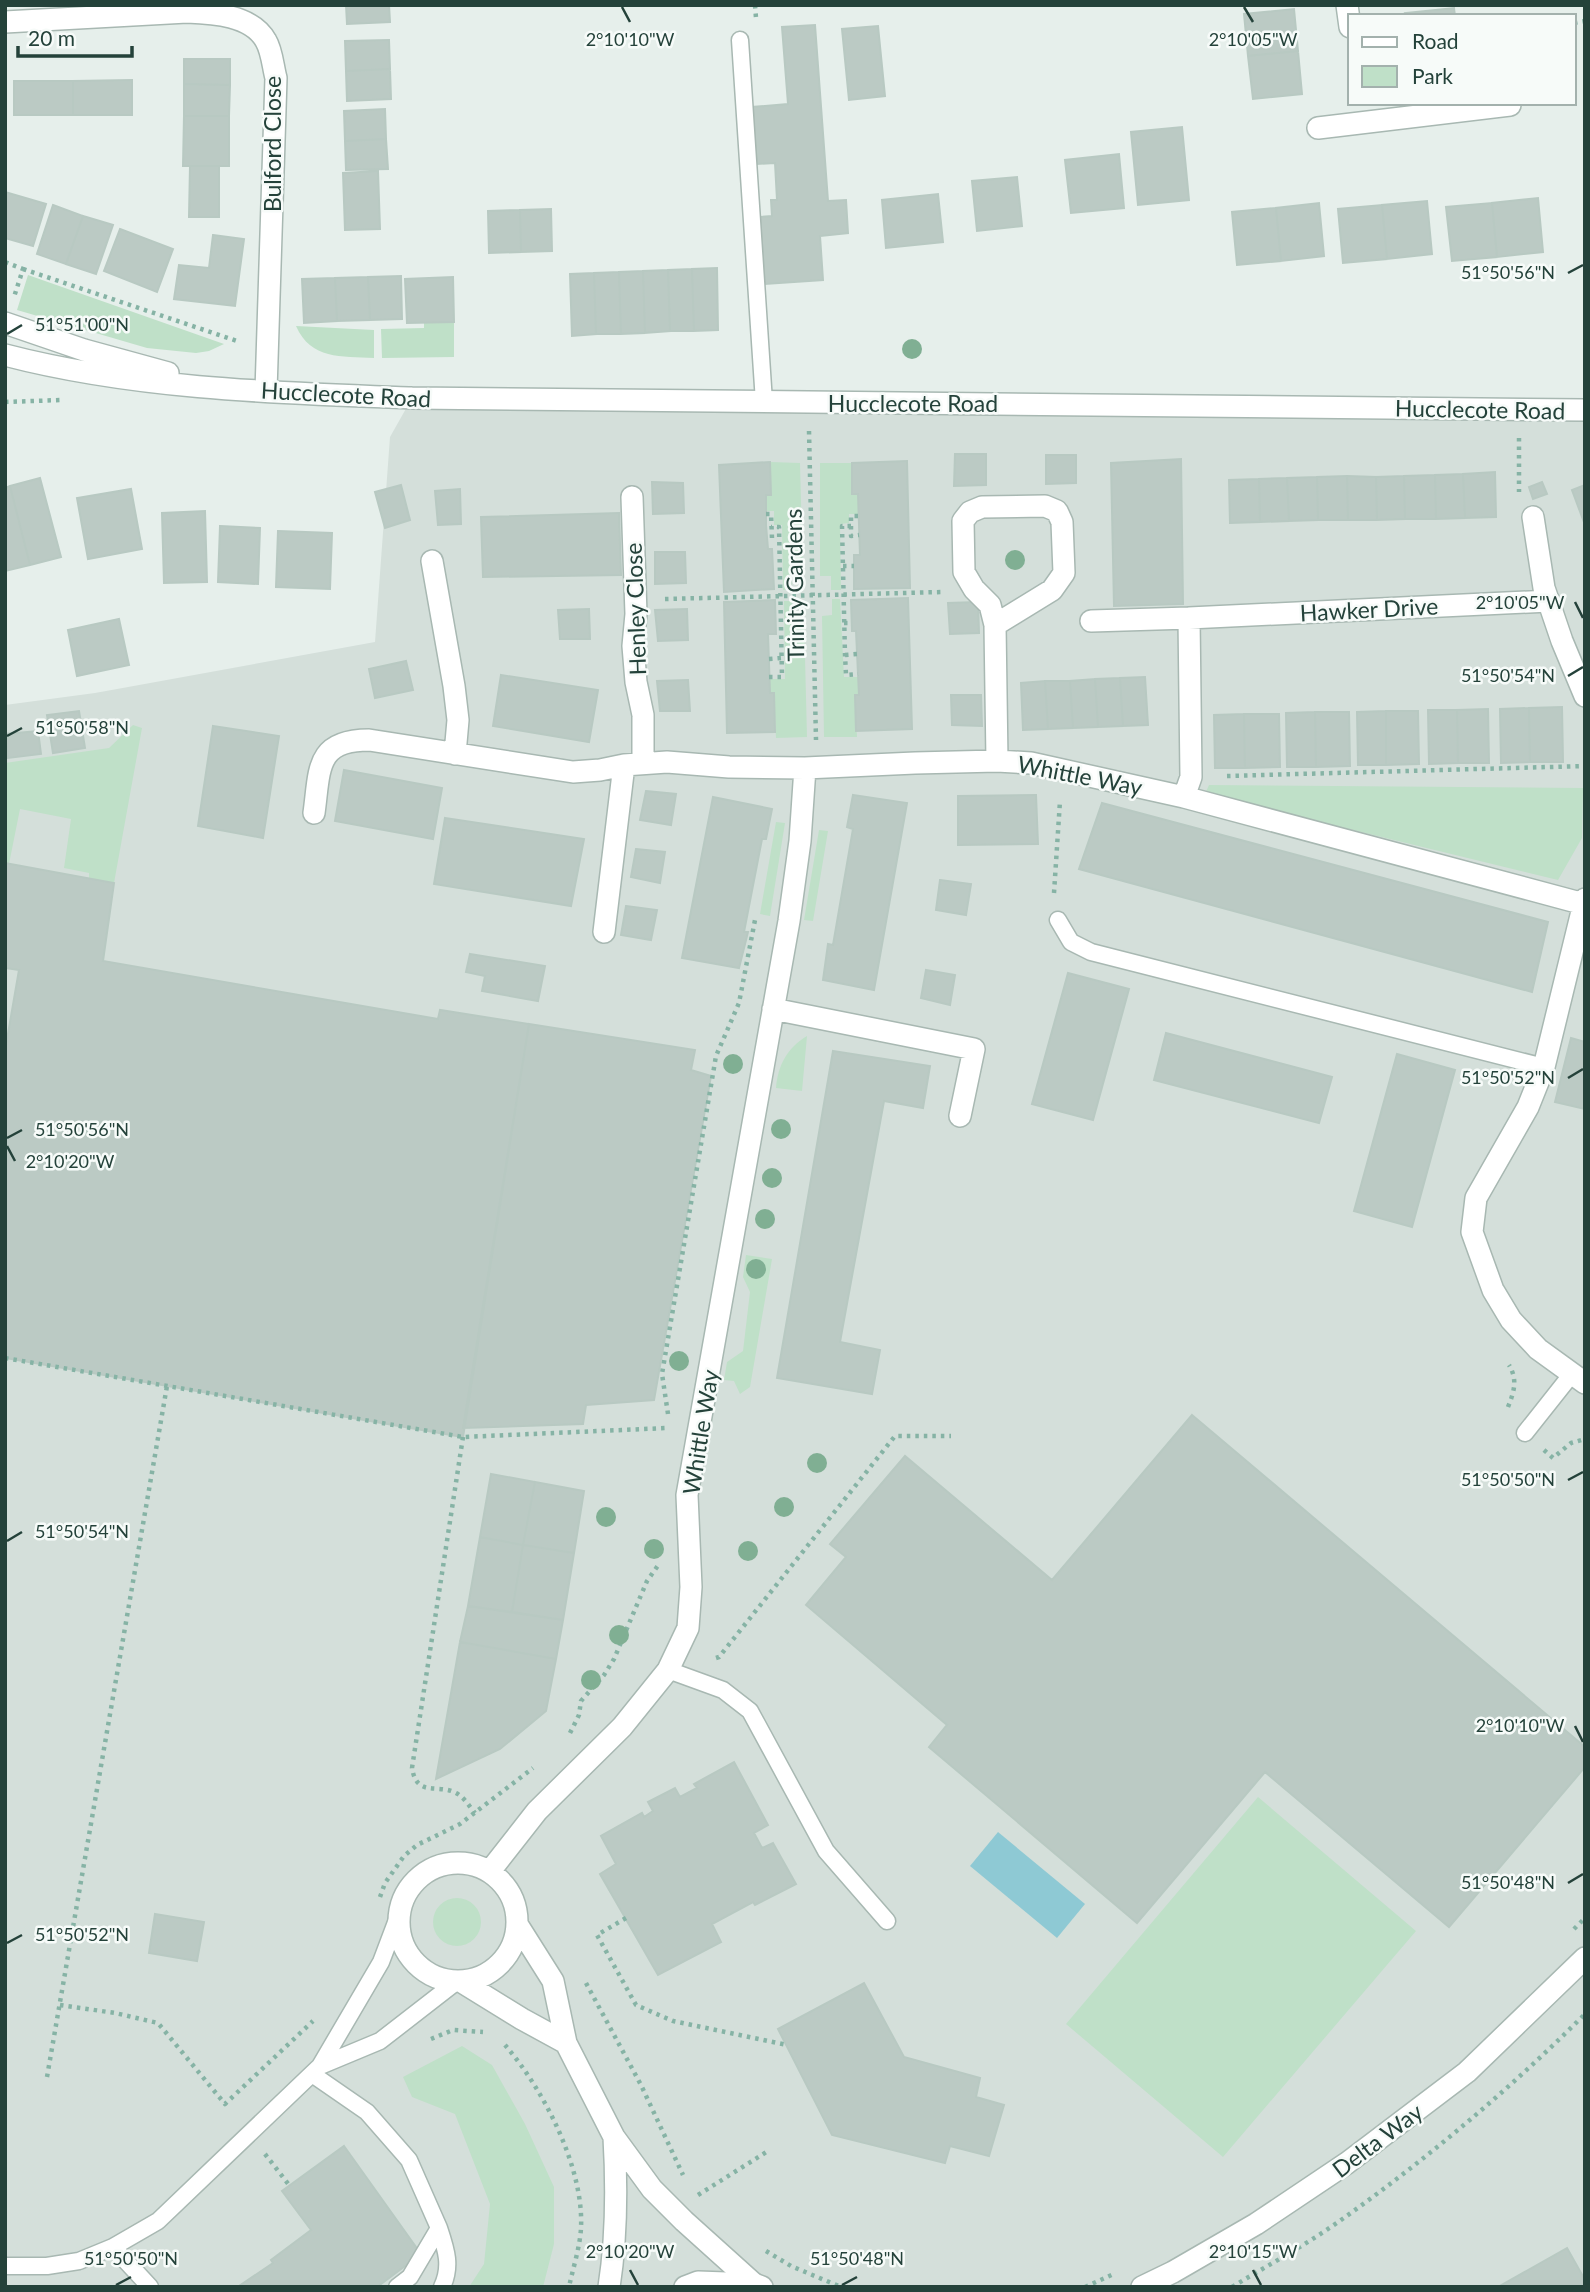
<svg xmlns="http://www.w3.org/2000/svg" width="1590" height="2292" font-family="Lato,sans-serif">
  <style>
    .built { fill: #d4dfda }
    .green { fill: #bfe0c8 }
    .water { fill: #8ec9d4 }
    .building { fill: #bbcac4; stroke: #b8c9c2; stroke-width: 2 }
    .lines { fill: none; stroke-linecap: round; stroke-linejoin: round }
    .service-casing { stroke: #a8b8b2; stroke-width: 19 }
    .minor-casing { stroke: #a8b8b2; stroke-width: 24 }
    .tertiary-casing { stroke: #a8b8b2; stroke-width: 24 }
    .path { stroke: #86b3a5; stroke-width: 4.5; stroke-dasharray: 3.5 5; stroke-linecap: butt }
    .service { stroke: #fff; stroke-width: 16 }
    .minor { stroke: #fff; stroke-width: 21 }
    .tertiary { stroke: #fff; stroke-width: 21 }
    .tree { fill: #80af93 }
    .ticks { fill: none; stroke: #24423a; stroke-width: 2.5 }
    .labels { text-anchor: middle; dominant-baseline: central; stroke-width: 5; stroke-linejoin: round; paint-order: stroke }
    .street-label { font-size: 23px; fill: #24423a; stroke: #f7fbf9 }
    .ticks-label { font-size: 18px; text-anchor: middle; fill: #24423a; stroke: #f7fbf9; stroke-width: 5; stroke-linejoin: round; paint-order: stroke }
  </style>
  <rect width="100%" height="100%" fill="#e6efeb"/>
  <path class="built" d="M412,398l1173,6v1883h-1580v-1582l90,-12 280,-51 15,-205z"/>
  <path class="green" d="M28,275l196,69 -15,7 -13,2 -49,-5 -130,-38z
    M454,322v35l-72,1 -1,-29 43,-1v-5z
    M296,326l78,4v28c-33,-2 -63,2 -78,-32z
    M770,462l30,1 3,113 -12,1 1,13h-9l-1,-65h-8v-14h-8v-16z
    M820,463h32v31h6v20h-9v9l-9,1 1,66h-10v-14h-11z
    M832,599h8l4,78h14l1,18 -4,1 2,41h-33l-2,-121 10,-1z
    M784,601h8v16h12l3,120 -31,1 -2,-44 -4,-1 -1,-14h16z
    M133,725l9,3 -28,155 -25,-4v-6l-25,-5 7,-49 -51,-10 -11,55 -4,-1v-100l104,-15z
    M1209,785l374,3 -1,50 -24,42 -353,-86z
    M776,822l9,1 -15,93 -10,-2z
    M819,830l9,1 -15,90 -9,-1z
    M807,1036l-5,55 -26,-3c2,-23 11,-40 31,-52z
    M746,1255l26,4 -22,128 -10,7 -6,-13 -10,-1 3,-18 16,-11 7,-59 -7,-15z
    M1258,1797l158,134 -193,226 -157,-133z
    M433 1922a24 24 0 1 1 48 0a24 24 0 1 1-48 0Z
    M462,2046l30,19 33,59 29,63v57l-11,43h-74l15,-23 6,-60 -35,-90 -43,-17 -9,-20z"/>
  <path class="water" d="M998,1832l87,72 -28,34 -87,-72z"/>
  <path class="building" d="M346,5h43l1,17 -43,2z
    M1454,8l1,8h-49l-1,-3z
    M1294,9l4,42 -50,5 -4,-42z
    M815,25l13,176 18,-1 2,33 -28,3 3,44 -58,4 -5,-67 12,-1 -1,-16h6l-2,-37 -18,1 -5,-57 36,-3 -6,-77z
    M878,26l7,70 -36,4 -7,-71z
    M389,40l1,29 -44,2 -1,-30z
    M1298,51l4,43 -49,5 -5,-43z
    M184,59h46v26l-46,-1z
    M390,69l1,30 -44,2 -1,-30z
    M132,80v35h-59v-34z
    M14,81h59v34h-59z
    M184,84l46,1 -1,31h-45z
    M385,109l1,30 -41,2 -1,-30z
    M184,116h45v50h-46z
    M1182,127l7,73 -51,5 -7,-73z
    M386,139l2,30 -42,1 -1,-29z
    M1119,154l5,54 -53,5 -6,-53z
    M190,166h29v51h-30z
    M378,171l2,58 -35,1 -2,-57z
    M1017,177l5,49 -45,5 -5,-50z
    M5,192l41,12 -13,42 -28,-8z
    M938,194l5,48 -57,6 -4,-48z
    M1538,198l5,54 -46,5 -5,-54z
    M1427,201l5,53 -45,5 -5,-54z
    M1319,203l5,53 -43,5 -5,-53z
    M1492,203l5,54 -45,4 -6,-54z
    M53,205l30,11 -17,48 -29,-10z
    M1382,205l5,54 -44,4 -5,-54z
    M1276,208l5,53 -44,4 -5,-53z
    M551,209l1,42 -31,1 -1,-42z
    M520,210l1,42 -32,1 -1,-42z
    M83,216l30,9 -17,49 -30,-10z
    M120,229l53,20 -16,43 -53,-21z
    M213,235l31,4 -9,67 -61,-7 5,-34 30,3z
    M717,268l1,62 -24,1 -2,-62z
    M692,269l2,62h-24l-2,-61z
    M668,270l2,61 -25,2 -2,-62z
    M643,271l2,62 -24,1 -2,-62z
    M619,272l2,62h-25l-2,-61z
    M594,273l2,61 -24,2 -2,-62z
    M401,276l1,43 -32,1 -2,-43z
    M368,277l2,43 -33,1 -2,-43z
    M453,277l1,45 -47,1 -2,-44z
    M335,278l2,43 -33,2 -2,-44z
    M955,454h31v31l-32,1z
    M1046,455h30v28l-30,1z
    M1181,459l2,145 -69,2 -3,-143z
    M907,461l3,127 -56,1v-34h6l-2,-61h-6v-31z
    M770,462l1,33h-5v30l2,24h4l2,40 -50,3 -5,-127z
    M1495,472l1,45 -31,1 -2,-44z
    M1463,474l2,44 -29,1 -1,-44z
    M1435,475l1,44h-31l-1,-43z
    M1347,476l29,1 1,43h-29z
    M1347,476l1,44h-30l-1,-43z
    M1404,476l1,43 -28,1 -1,-43z
    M1317,477l1,43 -29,1 -2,-43z
    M40,478l21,79 -31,8 -20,-79z
    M1287,478l2,43 -29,1 -1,-43z
    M1259,479l1,43 -30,1 -1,-43z
    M652,482l31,1 1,30 -31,1z
    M1542,482l5,12 -14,5 -4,-12z
    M401,485l9,35 -25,8 -10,-36z
    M1585,485v40l-13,-35z
    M10,486l20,79 -25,6v-83z
    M131,489l11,60 -54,10 -11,-61z
    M460,489l1,35 -23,1 -3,-34z
    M205,511l2,71 -43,1 -2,-70z
    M619,513l2,62 -138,2 -2,-60z
    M220,526l40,2 -2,56 -40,-2z
    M278,531l54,2 -2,56 -54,-2z
    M655,552h30l1,31 -31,1z
    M908,598l4,131 -56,2 -1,-36h4l-3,-64h-4l-1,-31z
    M775,600l1,34h-8l2,59h4l1,39 -48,1 -3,-131z
    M978,602l1,31 -29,1 -2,-31z
    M589,609l1,30h-30l-2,-29z
    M687,609l1,31 -30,1 -3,-31z
    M119,619l10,46 -52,11 -9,-46z
    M406,661l7,29 -38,8 -6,-29z
    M501,675l97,15 -9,52 -96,-16z
    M1145,677l3,48 -25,1 -3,-48z
    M1120,678l3,48 -25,1 -3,-48z
    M1095,679l3,48 -25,1 -3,-47z
    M688,680l2,31h-30l-3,-30z
    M1045,681l3,48 -25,1 -2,-47z
    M1045,681h25l3,47 -25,1z
    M951,695h30l1,31 -30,-1z
    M1562,707l1,55h-33l-1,-54z
    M1529,708l1,54 -29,1 -1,-54z
    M1488,709l1,54h-31l-1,-53z
    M1428,710h29l1,53 -29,1z
    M79,711l6,37 -32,5 -6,-38z
    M1386,711h32l1,53 -33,1z
    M1386,711v54h-28l-1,-53z
    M1315,712h34l1,54 -34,1z
    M1315,712l1,55h-29l-1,-54z
    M1244,714h35l1,53 -35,1z
    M1244,714l1,54h-30l-1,-53z
    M213,726l66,10 -16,102 -65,-12z
    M38,731l3,23 -33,4 -3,-24z
    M344,770l98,18 -9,51 -98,-18z
    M646,791l30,3 -5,31 -31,-5z
    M853,795l54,8 -33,187 -51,-10 5,-36 5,1 20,-116 -6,-2z
    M1036,795l2,49 -80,1v-49z
    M713,797l59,12 -6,30h-4l-18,93h4l-9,36 -57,-10z
    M1102,803l446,119 -16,70 -453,-123z
    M445,818l139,21 -13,67 -137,-22z
    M636,849l29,3 -5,31 -29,-6z
    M5,863l109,20 -11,78 335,58 2,-9 89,14 -66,413 -458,-79v-307l14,-81 -14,-2z
    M940,880l31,4 -5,31 -30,-5z
    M626,906l31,4 -6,30 -30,-5z
    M470,954l75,12 -7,35 -56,-10 3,-15 -19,-4z
    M926,970l29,5 -5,30 -29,-7z
    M1068,973l61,16 -36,131 -61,-16z
    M529,1024l166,26 -4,20 20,6 -57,324 -68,5 -3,19 -120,4z
    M1166,1033l166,44 -13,46 -165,-43z
    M1571,1038l14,4v67l-30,-7z
    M833,1051l97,15 -7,42 -39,-7 -44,241 40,8 -8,44 -95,-16z
    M1397,1054l58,16 -43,157 -58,-16z
    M1192,1415l393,332v20l-136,160 -184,-155 -128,151 -208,-176 18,-22 -141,-120 40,-48 -16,-13 75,-88 147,124z
    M491,1474l44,8 -12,63 -43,-8z
    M535,1482l49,9 -10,62 -51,-8z
    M480,1537l43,8 -11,67 -44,-6z
    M523,1545l51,8 -11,67 -51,-8z
    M468,1606l95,14 -7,39 -96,-17z
    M460,1642l96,17 -10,52 -46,38 -64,30z
    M734,1762l34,63 -14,8 8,15 11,-5 23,41 -41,21 -2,-3 -41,22 9,18 -63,33 -58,-101 16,-10 -15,-28 41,-23 2,4 9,-6 -5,-9 27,-14 5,9 17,-9 -3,-4z
    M155,1914l49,8 -7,39 -48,-8z
    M864,1983l40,74 76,21 -4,19 28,8 -15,51 -39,-10 -5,17 -113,-28 -54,-106z
    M344,2146l77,108 -44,33 -138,-1 34,-23 -2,-3 40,-30 -29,-39z
    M1567,2248l18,32v7h-87z"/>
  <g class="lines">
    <defs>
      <path id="service" d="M740,40l24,362
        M1058,920l13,22 20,10 453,115
        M1525,1433l46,-58
        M668,1670l55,20 27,21 76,140 61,70
        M320,2066l60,-25 76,-59
        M312,2074l55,38 42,48 30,68 -29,49 -13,10
        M439,2228c7,21 13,38 3,59
        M113,2247l37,40
        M5,2266h42l32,-5 34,-14 45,-26 162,-155 61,-104 17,-45"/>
      <path id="minor" d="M1347,5l3,22
        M5,22l182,-10c26,1 65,3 79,29 6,10 7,26 10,37l-10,313
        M1318,128l192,-23
        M632,497l4,117 -3,32 3,36 7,33v48
        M1533,517l11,71 18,53 23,55
        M432,561l22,125 4,34 -3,34
        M1189,618l360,-17
        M1091,621l98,-3 2,159 -7,20
        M995,625l57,-35 12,-17 -2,-51 -5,-11 -12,-5 -63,1 -12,5 -7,9 1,51 10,17 16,16 5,20 2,136
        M314,813c6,-43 1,-73 55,-73l204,32 27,-2 24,-5 43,-3 62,5 76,1 110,-5 82,-2 34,2 153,34 400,107
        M1585,899l-41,168 -16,40 -52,91 -4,34 21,58 18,30 27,29 47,34
        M604,932l20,-167
        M773,1009l201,40 -14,67
        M399 1922a59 59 0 1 1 118 0a59 59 0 1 1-118 0Z
        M490,1871l47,-60 85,-84 46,-57 20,-42 3,-41 -4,-92 102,-574 11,-80 5,-73
        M517,1924l36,57 13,62 48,94 38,52 32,32 70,63
        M462,1982l60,37 44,24
        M609,2287c8,-51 8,-99 5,-150"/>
      <path id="tertiary" d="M5,323l79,27 84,23
        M5,355c130,34 273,38 407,43l1173,12
        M685,2287l13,-5 56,2 8,3
        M1142,2287l31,-15 83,-48 91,-61 120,-91 118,-114"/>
    </defs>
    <use href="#service" class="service-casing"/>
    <use href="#minor" class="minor-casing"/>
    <use href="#tertiary" class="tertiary-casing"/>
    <path class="path" d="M755,5l1,13
      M1574,23l11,-2
      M5,262l18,7 -9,28
      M23,269l214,72
      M5,402l55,-2
      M809,431l7,309
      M1519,438v54
      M766,514h5l1,24h-5
      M858,516h-7v20l8,-1
      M851,526h-9l3,129 1,20 12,-1
      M843,566h11
      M665,599l278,-7
      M844,623h8
      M845,655l13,-1
      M769,659l13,-1
      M769,677h13l-3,-150h-8
      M1227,776l358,-10
      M1054,893l6,-92
      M5,1358l458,79 204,-9
      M1508,1407c6,-15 10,-27 1,-42
      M668,1414l-6,-40 54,-318 23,-53 16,-83
      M463,1437l-51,331c5,30 25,15 44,25 8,4 13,13 19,20
      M1544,1450l9,8 18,-15 14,-4
      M716,1658l3,-1 176,-221h56
      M570,1733l9,-18 2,-14 23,-26 10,-16 33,-78 12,-17
      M380,1897l5,-14 19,-27 13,-11 43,-21 73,-56
      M626,1918l-29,17 39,70 37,16 114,24
      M1574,1929l11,-11
      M586,1983l55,102 42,90
      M60,2005l55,8 43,10 67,81 88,-83
      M431,2039l22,-9 30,2
      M505,2045c39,45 79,123 76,183 -1,19 -8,40 -12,59
      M47,2077l120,-691
      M265,2154l24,31
      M698,2195l70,-44
      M766,2251l25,15 50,21
      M1085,2287l31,-14
      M1232,2287c36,-22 74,-42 109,-67 86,-61 169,-131 244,-206"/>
    <use href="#service" class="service"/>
    <use href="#minor" class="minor"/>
    <use href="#tertiary" class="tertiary"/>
  </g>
  <g class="tree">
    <circle cx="912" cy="349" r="10"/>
    <circle cx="1015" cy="560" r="10"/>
    <circle cx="733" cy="1064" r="10"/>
    <circle cx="781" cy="1129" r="10"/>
    <circle cx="772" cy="1178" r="10"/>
    <circle cx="765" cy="1219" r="10"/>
    <circle cx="756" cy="1269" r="10"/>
    <circle cx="679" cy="1361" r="10"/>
    <circle cx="817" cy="1463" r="10"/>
    <circle cx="784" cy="1507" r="10"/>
    <circle cx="606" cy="1517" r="10"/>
    <circle cx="654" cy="1549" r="10"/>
    <circle cx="748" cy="1551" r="10"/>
    <circle cx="619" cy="1635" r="10"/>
    <circle cx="591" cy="1680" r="10"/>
  </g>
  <path class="ticks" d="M622,7l8,15M1244,7l9,15M1568,273l15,-8M7,334l15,-9M1575,602l8,16M1568,676l15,-9M7,736l15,-8M1568,1078l15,-9M7,1138l15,-8M7,1146l8,15M1568,1480l15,-8M7,1541l15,-9M1575,1726l8,16M1568,1883l15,-9M7,1943l15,-8M630,2270l8,15M1253,2270l8,15M116,2285l15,-8M842,2285l15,-8"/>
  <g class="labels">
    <g class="street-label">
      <text transform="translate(272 144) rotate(-90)">Bulford Close</text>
      <text transform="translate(346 394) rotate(3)">Hucclecote Road</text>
      <text x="913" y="403">Hucclecote Road</text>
      <text transform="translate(1480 409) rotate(1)">Hucclecote Road</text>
      <text transform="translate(794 585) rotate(-91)">Trinity Gardens</text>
      <text transform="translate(635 609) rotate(-92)">Henley Close</text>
      <text transform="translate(1369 609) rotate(-3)">Hawker Drive</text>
      <text transform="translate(1080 775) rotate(11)">Whittle Way</text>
      <text transform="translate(700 1432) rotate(-81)">Whittle Way</text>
      <text transform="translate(1377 2140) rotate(-37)">Delta Way</text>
    </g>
  </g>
  <g class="ticks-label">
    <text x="630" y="46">2°10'10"W</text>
    <text x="1253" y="46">2°10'05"W</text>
    <text x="1508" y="279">51°50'56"N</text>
    <text x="82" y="331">51°51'00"N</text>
    <text x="1520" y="609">2°10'05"W</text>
    <text x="1508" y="682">51°50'54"N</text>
    <text x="82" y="734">51°50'58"N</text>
    <text x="1508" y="1084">51°50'52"N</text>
    <text x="82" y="1136">51°50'56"N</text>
    <text x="70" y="1168">2°10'20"W</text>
    <text x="1508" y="1486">51°50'50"N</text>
    <text x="82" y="1538">51°50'54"N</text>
    <text x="1520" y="1732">2°10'10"W</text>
    <text x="1508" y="1889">51°50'48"N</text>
    <text x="82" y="1941">51°50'52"N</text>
    <text x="630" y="2258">2°10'20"W</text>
    <text x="1253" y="2258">2°10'15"W</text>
    <text x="131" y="2265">51°50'50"N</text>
    <text x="857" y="2265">51°50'48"N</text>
  </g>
  <rect width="1590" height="2292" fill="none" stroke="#24423a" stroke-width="14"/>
  <rect x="1348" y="14" width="228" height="91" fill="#f7fbf9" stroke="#a3b1ad" stroke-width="2"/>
  <rect x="1362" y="37" width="35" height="10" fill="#ffffff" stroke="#a3b1ad" stroke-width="2"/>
  <text x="1412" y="49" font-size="21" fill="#24423a">Road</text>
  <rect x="1362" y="66" width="35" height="21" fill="#bfe0c8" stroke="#a3b1ad" stroke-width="2"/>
  <text x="1412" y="84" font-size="21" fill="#24423a">Park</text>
  <path d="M18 46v10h114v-10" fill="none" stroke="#24423a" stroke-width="3.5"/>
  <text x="28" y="46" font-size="21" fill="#24423a" stroke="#f7fbf9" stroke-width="5" paint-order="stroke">20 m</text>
</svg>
